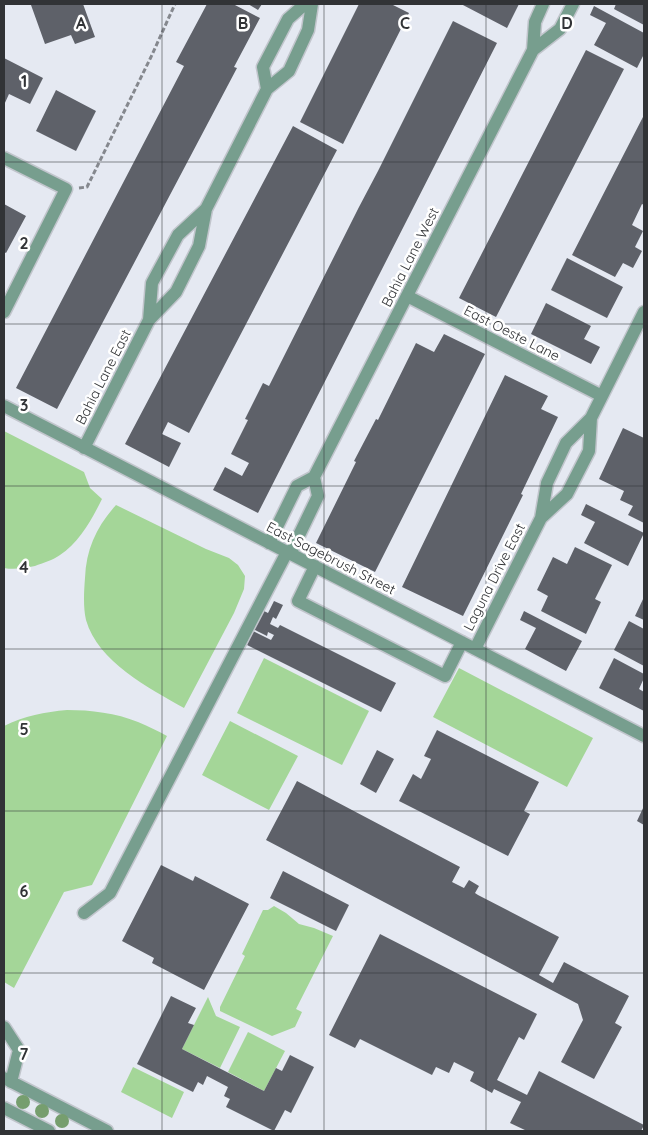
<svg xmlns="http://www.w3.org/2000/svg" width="648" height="1135" font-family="Quicksand,sans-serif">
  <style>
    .green { fill: #a4d698 }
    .building { fill: #5e6169 }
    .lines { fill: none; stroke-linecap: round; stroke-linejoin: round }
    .minor-casing { stroke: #c1c5cc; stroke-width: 15 }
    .path { stroke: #85888e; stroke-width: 3; stroke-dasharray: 5 2.5; stroke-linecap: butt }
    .minor { stroke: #779e8e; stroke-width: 12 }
    .tree { fill: #769e6e }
    .grid { fill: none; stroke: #313336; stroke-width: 1; stroke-opacity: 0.55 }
    .labels { text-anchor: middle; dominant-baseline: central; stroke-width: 5; stroke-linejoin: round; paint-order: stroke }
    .street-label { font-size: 14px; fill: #313336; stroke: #fff }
    .grid-label { font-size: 16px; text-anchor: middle; font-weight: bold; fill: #313336; stroke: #fff; stroke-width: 5; stroke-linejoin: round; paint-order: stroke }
  </style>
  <rect width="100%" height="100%" fill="#e5e9f2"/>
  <path class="green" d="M4,431l80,41 6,16 12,11c-10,20 -23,44 -42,56 -7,5 -17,8 -25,11 -10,2 -21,4 -31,2z
    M116,505l90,44 23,9 9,7 7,11 -1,13 -10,24 -50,95c-35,-20 -86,-46 -98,-88 -3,-13 -2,-29 -1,-42 1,-29 12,-52 31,-73z
    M264,658l105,53 -27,54 -105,-52z
    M459,668l134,70 -26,49 -134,-70z
    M67,710c24,0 49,3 71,12 10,4 20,9 29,14l-75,149 -28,7 -50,96 -10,-6v-256c20,-10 41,-14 63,-16z
    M230,721l68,35 -29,54 -67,-35z
    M274,906l12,7 13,11 15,4 19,8 -37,73 6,3 -7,15 -23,9 -52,-25v-4l25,-51 -3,-2 21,-44h5z
    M208,997l8,19 24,11 -20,41 -38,-19z
    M248,1032l37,19 -21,40 -36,-19z
    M133,1067l51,25 -12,26 -51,-26z"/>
  <path class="building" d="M34,4h49l12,33 -20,7 -4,-9 -26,9 -14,-39z
    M207,4h26l27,14 -26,49 3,1 -180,341 -41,-21 168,-322 -8,-4z
    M248,4h14l-4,6z
    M359,4h32l18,9 -66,131 -43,-22z
    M461,4h58l-12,24z
    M616,4h28v21l-30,-16z
    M594,6l50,27v21l-7,14 -43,-23 12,-22 -16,-8z
    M453,21l44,22 -239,470 -45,-23 12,-23 17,9 7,-13 -18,-9 17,-34 -3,-1 18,-36 6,3 90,-179 19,-36z
    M586,50l38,19 -128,248 -37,-19z
    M4,58l39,20 -13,26 -21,-10 -5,11z
    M56,90l40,21 -20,40 -40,-20z
    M644,115v90l-2,-1 -10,21 11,6 -8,16 7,4 -9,17 -10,-5 -8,14 -43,-22z
    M293,126l44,24 -148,283 -21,-11 -6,12 19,9 -12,24 -44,-23z
    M4,204l22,12 -20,37 -2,-1z
    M567,258l56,29 -16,31 -56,-28z
    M546,303l45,23 -7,13 16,8 -9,17 -60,-30z
    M444,334l41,20 -110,218 -59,-29 40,-81 -2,-1 22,-42 2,1 38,-77 18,9z
    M505,375l43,21 -7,13 17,8 -37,77 2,1 -60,121 -61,-29z
    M623,428l21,10v85l-16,-8 5,-9 -13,-6 4,-9 -25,-12z
    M586,504l58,29 -16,33 -44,-23 11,-21 -14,-7z
    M575,547l37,18 -17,34 6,3 -15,32 -45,-23 7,-15 -11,-6 16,-33 14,7z
    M644,597v23l-9,-4z
    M274,601l9,4 -7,14 -3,-2 -3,7 8,4 2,-3 116,58 -15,29 -134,-67 6,-14 18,9 3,-5 -6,-3 -1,4 -14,-7 9,-19 6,3z
    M524,611l58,30 -16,30 -41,-22 11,-21 -16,-8z
    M629,621l15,8v37l-30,-16z
    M614,658l30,16v4l-5,11 5,3v19l-45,-23z
    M437,730l102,52 -15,29 6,3 -22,42 -109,-55 14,-27 8,5 10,-20 -7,-3z
    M377,750l17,9 -18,34 -16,-9z
    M297,781l163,86 -8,15 12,6 5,-8 10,6 -4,7 3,2 81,42 -20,38 14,8 11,-21 65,34 -14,27 7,4 -28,52 -33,-17 22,-42 -5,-16 -312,-164z
    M644,806v19l-7,-4z
    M161,865l32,16 2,-5 54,28 -45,86 -52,-27 2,-5 -32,-17z
    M283,871l66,34 -13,26 -66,-33z
    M380,934l157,80 -13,26 -5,-3 -22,43 30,15 12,-24 105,54 -3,6h-114l-17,-8 11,-21 -27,-13 -2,4 -22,-12 4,-9 -20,-10 -5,11 -13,-6 -4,8 -72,-36 -5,9 -26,-13z
    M171,996l25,12 -8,15 6,2 -12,24 82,42 12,-23 6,3 8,-16 24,12 -23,46 -6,-3 -11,21 -48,-24 4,-8 -6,-3 4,-9 -21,-11 -4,9 -5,-3 -5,10 -56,-28z"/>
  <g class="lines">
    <defs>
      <path id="minor" d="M305,4l-17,15 -25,48 4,22 22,-18 19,-41 4,-26
        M543,4l-8,18 -2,28 27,-21 13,-25
        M4,158l62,31 -62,123
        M206,209l-28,26 -26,48 -3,37 27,-28 23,-46 7,-37 61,-120
        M407,296l195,100
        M4,406l640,330
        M591,418l-2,33 -22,43 -26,24 6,-35 19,-40 25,-25 53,-106
        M84,448l65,-128
        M314,477l219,-427
        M269,543l28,-57 17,-9
        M290,554l28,-58 -4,-19
        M315,566l-17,35 147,75 17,-34
        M475,649l66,-131
        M84,913l26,-20 177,-341
        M4,1027l15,23 -8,32
        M4,1078l103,53
        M4,1108l45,23"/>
    </defs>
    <use href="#minor" class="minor-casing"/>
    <path class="path" d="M79,188l8,-1 64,-130 24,-53"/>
    <use href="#minor" class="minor"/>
  </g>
  <g class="tree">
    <circle cx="23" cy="1102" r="7"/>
    <circle cx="42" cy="1111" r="7"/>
    <circle cx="62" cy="1121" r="7"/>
  </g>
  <path class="grid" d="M162,4v1127M324,4v1127M486,4v1127M4,162h640M4,324h640M4,486h640M4,649h640M4,811h640M4,973h640"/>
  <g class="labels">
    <g class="street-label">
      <text transform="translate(410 257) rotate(-63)">Bahia Lane West</text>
      <text transform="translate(512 333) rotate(27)">East Oeste Lane</text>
      <text transform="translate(103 377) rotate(-63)">Bahia Lane East</text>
      <text transform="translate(331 558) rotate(27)">East Sagebrush Street</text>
      <text transform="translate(494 577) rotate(-63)">Laguna Drive East</text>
    </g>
  </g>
  <g class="grid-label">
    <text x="81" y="29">A</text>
    <text x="243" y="29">B</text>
    <text x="405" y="29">C</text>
    <text x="567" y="29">D</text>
    <text x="24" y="87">1</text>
    <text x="24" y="249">2</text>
    <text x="24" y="411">3</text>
    <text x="24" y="573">4</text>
    <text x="24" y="735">5</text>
    <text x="24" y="897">6</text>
    <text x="24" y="1060">7</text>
  </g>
  <rect width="648" height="1135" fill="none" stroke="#313336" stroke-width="10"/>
</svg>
